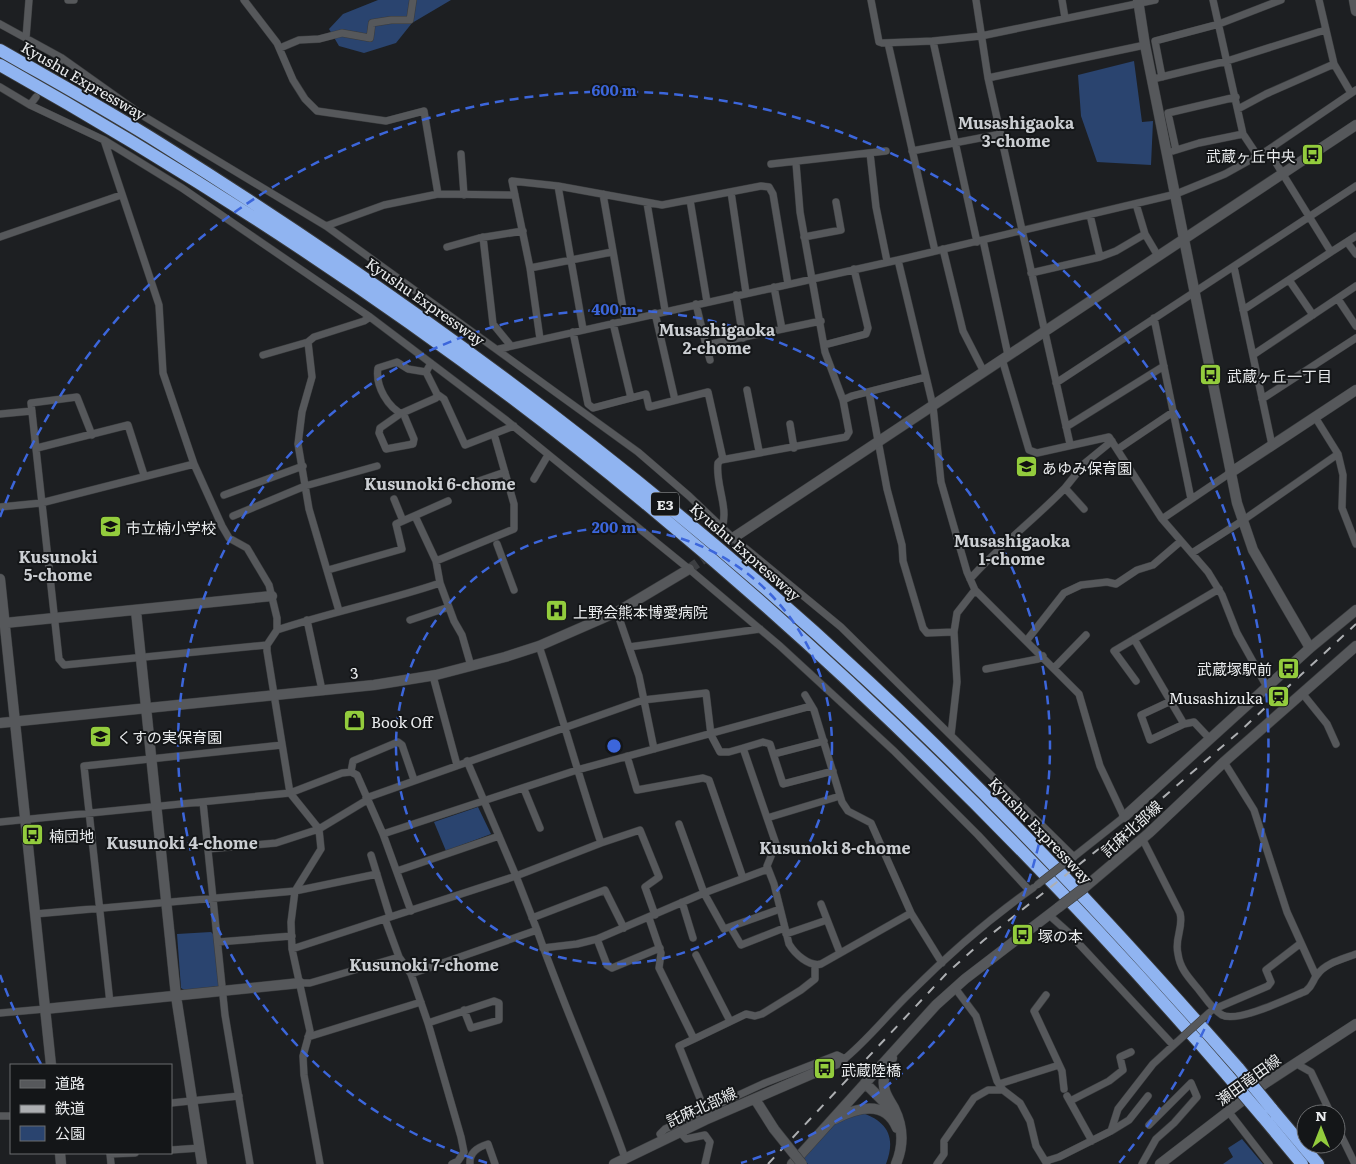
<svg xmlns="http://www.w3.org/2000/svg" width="1356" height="1164" font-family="Literata,'Noto Sans JP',serif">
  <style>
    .green { fill: #2a446f }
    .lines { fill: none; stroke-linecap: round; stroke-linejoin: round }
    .secondary-tunnel { stroke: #3c3e41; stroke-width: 10; stroke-dasharray: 10 5; stroke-linecap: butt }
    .street-casing { stroke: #393b3d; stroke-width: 8 }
    .secondary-casing { stroke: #393b3d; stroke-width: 11 }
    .highway-casing { stroke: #393b3d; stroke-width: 14 }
    .street { stroke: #56585b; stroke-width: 7 }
    .secondary { stroke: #56585b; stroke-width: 10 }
    .highway { stroke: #90b4f1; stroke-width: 12 }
    .rail { stroke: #adafb2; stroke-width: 2; stroke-dasharray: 9 9; stroke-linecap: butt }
    .street-bridge-casing { stroke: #393b3d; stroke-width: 8; stroke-linecap: butt }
    .secondary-bridge-casing { stroke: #393b3d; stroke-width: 11; stroke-linecap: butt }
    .highway-bridge-casing { stroke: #393b3d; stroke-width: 14; stroke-linecap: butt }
    .street-bridge { stroke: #56585b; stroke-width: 7 }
    .secondary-bridge { stroke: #56585b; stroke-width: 10 }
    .highway-bridge { stroke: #90b4f1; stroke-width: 12 }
    .ring { fill: none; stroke: #3c66db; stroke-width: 2.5; stroke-dasharray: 9 6 }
    .labels { text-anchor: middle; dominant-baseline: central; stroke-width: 4; stroke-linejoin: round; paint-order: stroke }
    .shield { fill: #141618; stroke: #aaacae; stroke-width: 1 }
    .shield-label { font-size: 14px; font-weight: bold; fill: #eaecee }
    .street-label { font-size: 15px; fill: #eaecee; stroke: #141618 }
    .poi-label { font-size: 15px; fill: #eaecee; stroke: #141618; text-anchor: start }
    .neighbourhood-label { font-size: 16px; font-weight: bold; fill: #cbced2; stroke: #141618 }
    .centre { fill: #3c66db; stroke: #141618; stroke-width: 2.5 }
    .ring-label { font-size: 15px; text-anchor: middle; font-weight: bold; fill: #3c66db; stroke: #141618; stroke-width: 4; stroke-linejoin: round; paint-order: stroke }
  </style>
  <rect width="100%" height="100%" fill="#1d1f22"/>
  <path class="green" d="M378,0h73l-39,23 -16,20 -32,10 -25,-7 -10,-17 14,-15z
    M1134,61l8,61 11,-1 -2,44 -54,-3 -16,-46 -3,-41z
    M478,807l13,27 -45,17 -12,-29z
    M211,932l5,5 4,46 -2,3 -32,5 -5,-3 -4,-54z
    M857,1111c29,9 40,24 29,53h-78l-5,-5 28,-34z
    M1242,1139l21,25h-40l10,-7 -5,-9z"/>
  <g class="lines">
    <path class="secondary-tunnel" d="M689,569l44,-31"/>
    <defs>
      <path id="street" d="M68,0h6
        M244,0l33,43 16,37 12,19 12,12 69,10 38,-10 14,83
        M871,0l8,42 3,1 51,-2 48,-5 174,-36
        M976,0l12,78 82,366
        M1062,0l3,18
        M1213,0l30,134 14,21
        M1319,0l15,64 17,29
        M0,24l62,34 83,59 181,109 312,226 51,44 44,42 108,89 233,230
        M26,38l3,-38
        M933,41l44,201
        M888,43l47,208
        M280,48l19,-8 20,-1 23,-6 28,5 2,-15 19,-3h19l3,-20
        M57,66l5,-8
        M1162,77l-7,-36 64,-17 62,-24
        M988,78l157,-33
        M1153,79l74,-18 98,-31
        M0,87l30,18 74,35 78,48 188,129 136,103 183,149 91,77 114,105 84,84 51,55
        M30,105l6,-8
        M1238,109l28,-15 68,-30
        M104,140l55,165 4,68 31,91 28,62 7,12 18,10 22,37 8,33v12l-10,15v6l23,142 29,36 2,20 -26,42 -4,31 1,27 18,82 -7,25 1,19 16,89
        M1176,150l-8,-37 68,-16
        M912,151l89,-17
        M1173,151l26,-8 44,-9
        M870,153l6,54 11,54
        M461,154l3,41
        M796,163l4,49 25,140 18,48
        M771,164l115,-13
        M558,186l25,143
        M731,192l15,101
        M603,194l22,126
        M690,200l17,102
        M647,203l18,107
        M1136,204l9,30 13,22
        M326,226l58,-21 54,-11 77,1
        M0,237l121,-42
        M483,237l10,87 18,22
        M804,237l37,-7 -5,-28
        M983,240l25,115
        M1347,242l9,12
        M447,247l32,-9 44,-7
        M943,249l20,82 21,41
        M1331,252l25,-16
        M1100,257l16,-6 29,-17
        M898,260l35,146 8,76 26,90 8,18 104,104 21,72 24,51 -53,42
        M1234,267l38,178
        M530,268l82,-16
        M1031,273l69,-16 -10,-42
        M1289,280l24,35
        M774,287l8,42
        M736,295l7,43
        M1338,299l18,27
        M696,304l10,41 115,-24
        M1243,310l88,-58 -63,-102
        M655,313l20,87
        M1154,318l37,181
        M613,323l18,75
        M573,332l15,72 5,4 53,-14 3,13 59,-15 15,67
        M540,339l-10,-71 -18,-87 46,5 104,19 99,-19 8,1 4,7 15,90
        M706,345l4,15
        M824,345l42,-11 2,-6 -14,-59
        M499,349l399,-89 278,-66 49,-20 43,-24 88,-60
        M263,355l45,-13
        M1253,355l103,-69
        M1002,359l27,91 8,3 72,-16 53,82 46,53 14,23 15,38 30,54
        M426,372l-18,-3 -11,-7 -19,6c-3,18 10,40 26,47l10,24 -1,5 -27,5 -7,-16 1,-5 20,-14 36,-16 1,-4 -11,-22 5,-9
        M1056,383l300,-197
        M747,390l12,61
        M869,392l18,97 15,56 1,16 20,67 4,5 27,-1
        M437,394l7,5 21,46 49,-19
        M1262,399l94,-61
        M0,414l32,-3
        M1315,417l23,37 5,21 -1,33 14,36
        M790,424l4,24
        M1066,427l98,-61
        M92,435l-15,-38 -46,6 28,256 5,6 203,-20
        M37,448l91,-23 16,50
        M1118,449l55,-37
        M534,479l14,-24
        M476,482l29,-10
        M224,495l79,-29
        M394,499l9,22
        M0,507l41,-4 153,-39
        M1084,509l-19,-21 20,-25 27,-22
        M233,516l72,-30 72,-20
        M1162,519l68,-46
        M722,528c7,-21 -7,-44 -4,-65l3,-3 125,-23 3,-5 -6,-32 9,-4 74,-19
        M497,544l17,46
        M1192,553l50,-32 96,-67
        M436,561l78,-32v-25l-20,-70
        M328,570l74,-21 -6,-25 52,-23
        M970,579c29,-33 64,-59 95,-91
        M440,583l14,38 8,14 9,31
        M339,611l-30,-102 -11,-65 4,-32 10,-35 -4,-35 6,-5 50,-16 6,-4
        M617,612l22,64 15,73
        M307,620l15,70
        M410,620l39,-13
        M277,630c54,-18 110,-29 163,-47l-4,-22 -21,-45
        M1134,639l50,85
        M1027,640l37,-47 17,-8 26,-3 9,2 21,-14 16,-5 28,-24
        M629,647l131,-18
        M1054,668l32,-33
        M986,669l52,-10 5,-3
        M433,676l24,89
        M1136,681l-22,-30 105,-62
        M1302,693l25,31 9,20
        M805,695l9,15 28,92 6,9 23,12 40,90 31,50
        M1171,701l-30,14 9,25 34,-16 10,-2 16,17
        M951,735l6,-53 -3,-50 3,-19 18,-23
        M743,748l20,-6 7,2 13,40 50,-13
        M774,754l50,-13
        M627,756l10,34 66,-12 6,2 34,98
        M467,761l49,115 21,54
        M1224,762l30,48 33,102 29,64
        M351,772l2,-11 45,-19 4,3 12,35
        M524,789l16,39
        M366,798l277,-98 63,-7 5,42 9,17h9l14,-4 33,96 -9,22 7,18 15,60c6,10 20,23 32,20l90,-51
        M203,802l22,213 25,149
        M767,818l73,-22
        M0,822l290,-29 52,-20 9,-1 6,3 26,59 28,77
        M679,824l25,69 20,36 56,-20
        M383,834l194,-64 234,-64
        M1142,838l38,75c4,15 -6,25 -2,41 2,15 11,24 21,36 7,9 13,19 23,25 16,8 67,-17 84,-24 8,-7 6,-10 11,-16 8,-12 26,-16 39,-21
        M601,843l39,-13 19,47 -14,10 10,28
        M208,849l68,-6 43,-14 48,-29
        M371,855l19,62
        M397,871l102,-35
        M682,902l11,36
        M821,904l19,49
        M35,914l260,-23 82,-17
        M1049,915l19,17 105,113
        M532,918l73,-28 19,38
        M649,918l12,35 -2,15 35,71 -15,7 26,65
        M385,919l14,38
        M731,928l10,17 43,-17
        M786,934l41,-14
        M597,939l10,26 5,3 48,-20
        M218,942l74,-6
        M543,948l34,-4 20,-5 107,-46 64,-24
        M292,949l224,-73 85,-33c-22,-65 -40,-132 -62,-197
        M696,955l34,66
        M411,974l126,-44c27,77 61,151 88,228
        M300,983h10l89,-26 12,17 17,49 33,114 3,15 -6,9 -6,3
        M955,988l21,28 21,65 6,9
        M1046,995l-12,16 28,60 2,18
        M110,1003l-26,-237 198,-21
        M1212,1010l56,-24 3,-4 -5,-12 35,-27
        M0,1013l45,-4
        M428,1023l66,-22 5,2v17l-28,8 -7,-18
        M308,1037l113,-35
        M694,1039l52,-25 9,2 7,-2 39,-24 14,-11v-14
        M842,1061c25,-20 45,-46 68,-68 38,-38 79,-74 123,-105
        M1295,1063l16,9 20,42
        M999,1084l60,-19
        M1067,1096l25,45
        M1070,1101l39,-20 14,-11 -3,-13 11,-5
        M171,1103l68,-7
        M1228,1111l41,53
        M0,1116h11
        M1336,1125l19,39
        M1111,1131l18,-11 19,-24
        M680,1132l6,7 19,-4 5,7 -5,22
        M663,1140l-3,-6 5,-5 100,-46 72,-28 8,4
        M171,1150l29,-2
        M1046,1161l13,-4 52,-26 7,-22 35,-45 24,-22
        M111,1164l-1,-10 25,-1
        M470,1164c-1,-11 8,-17 18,-20l7,20
        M937,1164l7,-10v-13l30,-43 14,-8h15l17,13 10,18 6,25 11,18
        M1142,1164l14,-25 18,-16 23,-26 -6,-14 -42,42"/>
      <path id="secondary" d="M1138,0l7,45 92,458 16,47 57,98
        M1354,0l2,11
        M1230,473l126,-83
        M733,538l623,-413
        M0,579l51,486
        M136,611l40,385 26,168
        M5,623l267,-27
        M0,723l374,-38 62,-10 69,-18 34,-11 78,-34 72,-43
        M1124,817l186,-169 46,-38
        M1084,888l65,-55 75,-71 132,-116
        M45,1009l255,-26
        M892,1058c-3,6 -8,14 -8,21 -2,11 5,20 10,29 9,18 10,37 2,56
        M865,1083l24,24
        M755,1099l19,30
        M835,1119c21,-11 50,-20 62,9
        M60,1153l1,11
        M614,1164l91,-44 137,-59
        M792,1164l144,-159 29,-26 94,-72
        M1160,1164l104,-80 92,-60"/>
      <path id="highway" d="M0,50c54,31 109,61 161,94 252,158 491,335 708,538 131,122 252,253 370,387
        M0,65c226,127 444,272 644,437 211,174 405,367 584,574
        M1271,1108l47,56
        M1262,1116l40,48"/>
    </defs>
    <use href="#street" class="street-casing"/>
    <use href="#secondary" class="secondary-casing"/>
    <use href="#highway" class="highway-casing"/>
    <use href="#street" class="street"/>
    <use href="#secondary" class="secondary"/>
    <use href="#highway" class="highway"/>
    <path class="rail" d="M768,1164l178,-190 38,-34 175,-139 80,-69 117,-108"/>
    <defs>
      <path id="street-bridge" d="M1037,885l32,-25
        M1177,1042l33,-30"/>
      <path id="secondary-bridge" d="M1059,907l25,-19
        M774,1129l28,35"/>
      <path id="highway-bridge" d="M1239,1069l32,39
        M1228,1076l34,40"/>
    </defs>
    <use href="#street-bridge" class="street-bridge-casing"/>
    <use href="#secondary-bridge" class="secondary-bridge-casing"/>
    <use href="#highway-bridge" class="highway-bridge-casing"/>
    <use href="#street-bridge" class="street-bridge"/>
    <use href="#secondary-bridge" class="secondary-bridge"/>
    <use href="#highway-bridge" class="highway-bridge"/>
  </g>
  <g class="ring">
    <circle cx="614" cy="746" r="218"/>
    <path d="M487 1163A436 436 0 1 1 741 1163"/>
    <path d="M41 1064A655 655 0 0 1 0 975M0 517A655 655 0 1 1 1119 1163"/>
  </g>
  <defs>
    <symbol id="bus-square" viewBox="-11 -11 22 22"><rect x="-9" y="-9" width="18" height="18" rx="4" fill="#93cc3d" stroke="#141618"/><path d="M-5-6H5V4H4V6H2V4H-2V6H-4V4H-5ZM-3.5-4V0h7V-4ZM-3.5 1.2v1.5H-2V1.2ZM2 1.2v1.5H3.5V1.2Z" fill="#111"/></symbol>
    <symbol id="school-square" viewBox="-11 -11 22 22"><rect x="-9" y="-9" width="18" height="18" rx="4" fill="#93cc3d" stroke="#141618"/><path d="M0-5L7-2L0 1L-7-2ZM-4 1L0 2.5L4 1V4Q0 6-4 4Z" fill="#111"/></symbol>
    <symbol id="hospital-square" viewBox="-11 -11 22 22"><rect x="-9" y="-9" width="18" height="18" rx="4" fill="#93cc3d" stroke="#141618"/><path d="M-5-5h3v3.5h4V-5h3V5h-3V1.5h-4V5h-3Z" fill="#111"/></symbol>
    <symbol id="station-square" viewBox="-11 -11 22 22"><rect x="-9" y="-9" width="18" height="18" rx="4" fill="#93cc3d" stroke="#141618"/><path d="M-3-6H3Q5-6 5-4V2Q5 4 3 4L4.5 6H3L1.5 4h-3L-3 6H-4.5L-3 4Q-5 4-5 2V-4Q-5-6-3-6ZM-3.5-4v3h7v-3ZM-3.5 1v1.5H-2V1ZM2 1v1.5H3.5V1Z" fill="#111"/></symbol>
    <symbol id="shop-square" viewBox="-11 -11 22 22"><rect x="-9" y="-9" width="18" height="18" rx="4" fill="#93cc3d" stroke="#141618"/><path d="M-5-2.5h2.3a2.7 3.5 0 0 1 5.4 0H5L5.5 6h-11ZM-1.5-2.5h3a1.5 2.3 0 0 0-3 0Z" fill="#111"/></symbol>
  </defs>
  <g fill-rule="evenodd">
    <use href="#bus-square" x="1300" y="142" width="25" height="25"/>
    <use href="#bus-square" x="1198" y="362" width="25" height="25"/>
    <use href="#school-square" x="1014" y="454" width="25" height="25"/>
    <use href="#school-square" x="98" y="514" width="25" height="25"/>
    <use href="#hospital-square" x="544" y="598" width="25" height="25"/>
    <use href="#bus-square" x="1276" y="656" width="25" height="25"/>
    <use href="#station-square" x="1266" y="684" width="25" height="25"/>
    <use href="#shop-square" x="342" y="708" width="25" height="25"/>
    <use href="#school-square" x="88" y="724" width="25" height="25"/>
    <use href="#bus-square" x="20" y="822" width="25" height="25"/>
    <use href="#bus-square" x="1010" y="922" width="25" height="25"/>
    <use href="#bus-square" x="812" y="1056" width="25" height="25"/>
  </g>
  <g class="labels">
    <rect class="shield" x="651" y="492.5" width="28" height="23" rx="4"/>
    <g class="shield-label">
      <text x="665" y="504">E3</text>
    </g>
    <g class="street-label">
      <text transform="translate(84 80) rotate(30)">Kyushu Expressway</text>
      <text transform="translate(426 301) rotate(35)">Kyushu Expressway</text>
      <text transform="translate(746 551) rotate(41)">Kyushu Expressway</text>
      <text transform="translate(354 672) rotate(-6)">3</text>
      <text transform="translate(1131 828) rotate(-42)">託麻北部線</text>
      <text transform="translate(1041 830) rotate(46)">Kyushu Expressway</text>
      <text transform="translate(1248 1079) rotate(-36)">瀬田竜田線</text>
      <text transform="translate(701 1106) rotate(-24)">託麻北部線</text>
    </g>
    <g class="poi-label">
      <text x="1296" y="155" text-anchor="end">武蔵ヶ丘中央</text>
      <text x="1227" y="375">武蔵ヶ丘一丁目</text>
      <text x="1042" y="467">あゆみ保育園</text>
      <text x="126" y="527">市立楠小学校</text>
      <text x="573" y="611">上野会熊本博愛病院</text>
      <text x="1272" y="668" text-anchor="end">武蔵塚駅前</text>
      <text x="1263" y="697" text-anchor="end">Musashizuka</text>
      <text x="371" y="721">Book Off</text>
      <text x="117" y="736">くすの実保育園</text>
      <text x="49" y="835">楠団地</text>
      <text x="1038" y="935">塚の本</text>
      <text x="841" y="1069">武蔵陸橋</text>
    </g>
    <g class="neighbourhood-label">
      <text x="1016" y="122">Musashigaoka<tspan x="1016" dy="18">3-chome</tspan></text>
      <text x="717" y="329">Musashigaoka<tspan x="717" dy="18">2-chome</tspan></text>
      <text x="440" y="483">Kusunoki 6-chome</text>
      <text x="1012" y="540">Musashigaoka<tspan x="1012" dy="18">1-chome</tspan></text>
      <text x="58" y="556">Kusunoki<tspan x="58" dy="18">5-chome</tspan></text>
      <text x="182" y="842">Kusunoki 4-chome</text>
      <text x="835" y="847">Kusunoki 8-chome</text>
      <text x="424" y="964">Kusunoki 7-chome</text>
    </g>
  </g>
  <circle cx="614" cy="746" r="8" class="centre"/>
  <g class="ring-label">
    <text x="614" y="96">600 m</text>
    <text x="614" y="315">400 m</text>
    <text x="614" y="533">200 m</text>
  </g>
  <rect x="10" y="1064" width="162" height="90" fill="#141618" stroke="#6a6c6e"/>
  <rect x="20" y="1080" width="25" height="8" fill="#56585b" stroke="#6a6c6e"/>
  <text x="55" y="1089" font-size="15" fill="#eaecee">道路</text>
  <rect x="20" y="1105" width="25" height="8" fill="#adafb2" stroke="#6a6c6e"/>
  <text x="55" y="1114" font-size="15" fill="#eaecee">鉄道</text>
  <rect x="20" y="1126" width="25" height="15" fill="#2a446f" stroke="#6a6c6e"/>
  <text x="55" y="1139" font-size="15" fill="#eaecee">公園</text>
  <g transform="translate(1321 1129)"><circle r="24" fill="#141618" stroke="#6a6c6e"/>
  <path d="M0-4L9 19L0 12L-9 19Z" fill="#93cc3d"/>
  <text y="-8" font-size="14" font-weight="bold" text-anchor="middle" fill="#eaecee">N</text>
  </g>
</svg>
